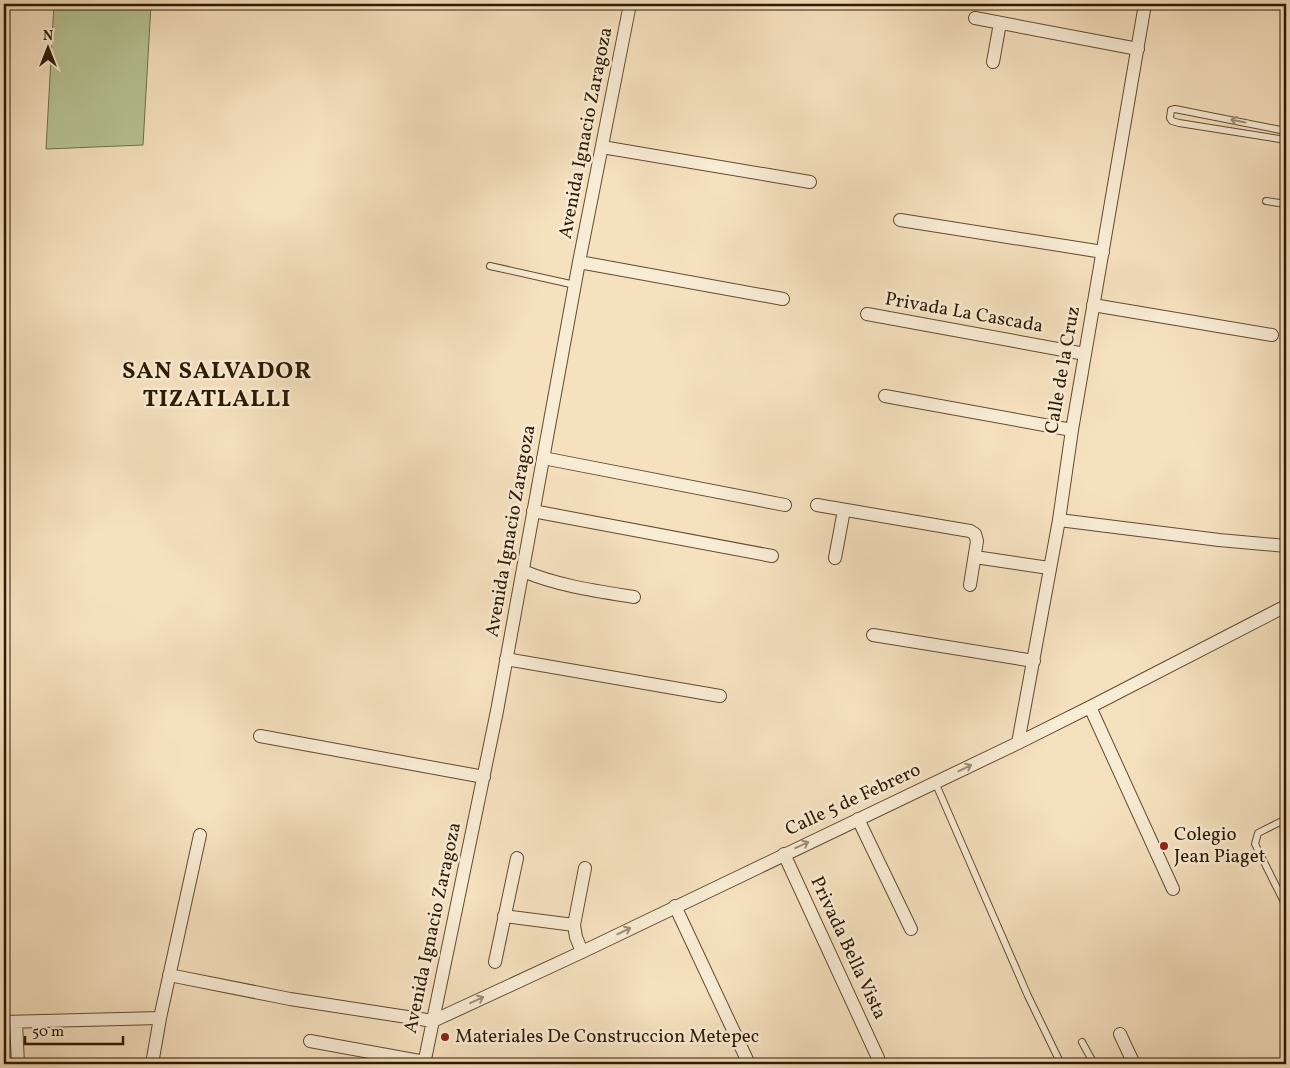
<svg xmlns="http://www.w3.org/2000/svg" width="1290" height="1068" font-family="Vollkorn,serif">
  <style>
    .green { fill: #b7c496; stroke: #726f4c }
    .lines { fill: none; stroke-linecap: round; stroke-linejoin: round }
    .lane-casing { stroke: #5f4c31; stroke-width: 8 }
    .street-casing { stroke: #5f4c31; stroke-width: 14 }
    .lane { stroke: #f9ecd5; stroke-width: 6 }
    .street { stroke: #f9ecd5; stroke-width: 12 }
    .oneway { stroke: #9d8e76 }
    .poi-dot { fill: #8f2418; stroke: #f9ecd5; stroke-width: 2 }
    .labels { text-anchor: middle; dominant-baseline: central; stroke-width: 5; stroke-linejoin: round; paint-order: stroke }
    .street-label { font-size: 19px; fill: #2d1a02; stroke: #f9ecd5 }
    .poi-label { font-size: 19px; fill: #2d1a02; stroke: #f9ecd5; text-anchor: start }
    .district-label { font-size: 24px; font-weight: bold; letter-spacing: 1px; fill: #2d1a02; stroke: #f9ecd5 }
  </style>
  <rect width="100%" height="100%" fill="#f6e1bf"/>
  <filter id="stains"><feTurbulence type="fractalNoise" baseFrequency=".004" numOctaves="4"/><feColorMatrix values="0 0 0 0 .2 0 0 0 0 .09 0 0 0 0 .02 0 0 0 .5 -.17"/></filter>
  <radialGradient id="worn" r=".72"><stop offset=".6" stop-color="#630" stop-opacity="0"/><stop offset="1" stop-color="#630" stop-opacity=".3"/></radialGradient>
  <path class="green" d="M54,4h97l-8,141 -97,4z"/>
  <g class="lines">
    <defs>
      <path id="lane" d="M1286,131l-111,-22 -4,1 -1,8 2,3 7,2 107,17
        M1266,201l20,3
        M490,266l85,19
        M935,782l93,214 33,68
        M1286,819l-28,14 -3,11 31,62
        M1082,1042l12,22"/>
      <path id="street" d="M975,18l163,31
        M993,62l7,-39
        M602,147l208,35
        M900,220l203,32
        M579,262l204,37
        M1093,305l179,30
        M867,314l218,40
        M885,396l187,34
        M543,458l242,47
        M817,505l153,26 5,3 2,7 -7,44
        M533,511l239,45
        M1059,520l160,20 67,6
        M975,557l74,11
        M835,558l9,-48
        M523,571c36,15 73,20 111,26
        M873,635l161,26
        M506,659l214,37
        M1090,707l83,182
        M260,736l224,41
        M1018,743l41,-223 13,-90 73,-426
        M858,819l53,110
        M784,854l94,204
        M675,906l74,158
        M504,916l70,9
        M582,952l-6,-15 -2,-12 11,-57
        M495,962l22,-104
        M169,975l121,24 143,22
        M433,1021l149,-69 436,-209 72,-36 196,-101
        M4,1022l156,-4
        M16,1022l2,42
        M1120,1034l14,30
        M310,1041l115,21
        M152,1064l8,-46 40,-183
        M424,1064l73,-353 82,-449 51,-258"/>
    </defs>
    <use href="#lane" class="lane-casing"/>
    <use href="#street" class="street-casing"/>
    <use href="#lane" class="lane"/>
    <use href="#street" class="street"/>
  </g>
  <defs><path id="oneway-shaft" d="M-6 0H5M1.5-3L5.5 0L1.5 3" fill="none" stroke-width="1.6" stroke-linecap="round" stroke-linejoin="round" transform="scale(1.25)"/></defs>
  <g class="oneway">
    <use href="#oneway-shaft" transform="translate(1238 121) rotate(-169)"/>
    <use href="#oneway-shaft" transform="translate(965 768) rotate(-26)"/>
    <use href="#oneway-shaft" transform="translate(802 845) rotate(-25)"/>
    <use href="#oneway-shaft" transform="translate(624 931) rotate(-26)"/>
    <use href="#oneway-shaft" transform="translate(477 1000) rotate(-25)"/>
  </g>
  <g class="poi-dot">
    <circle cx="1164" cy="846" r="5"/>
    <circle cx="445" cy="1037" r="5"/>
  </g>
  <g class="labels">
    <g class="street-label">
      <text transform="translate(586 133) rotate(-79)">Avenida Ignacio Zaragoza</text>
      <text transform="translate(964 313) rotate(10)">Privada La Cascada</text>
      <text transform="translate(1063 370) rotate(-80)">Calle de la Cruz</text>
      <text transform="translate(511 531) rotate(-80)">Avenida Ignacio Zaragoza</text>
      <text transform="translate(853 800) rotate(-25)">Calle 5 de Febrero</text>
      <text transform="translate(433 928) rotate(-78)">Avenida Ignacio Zaragoza</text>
      <text transform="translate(848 948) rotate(65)">Privada Bella Vista</text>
    </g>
    <g class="poi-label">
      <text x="1174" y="835">Colegio<tspan x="1174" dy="22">Jean Piaget</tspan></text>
      <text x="455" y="1037">Materiales De Construccion Metepec</text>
    </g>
    <g class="district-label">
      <text x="217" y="372">SAN SALVADOR<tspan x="217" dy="28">TIZATLALLI</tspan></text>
    </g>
  </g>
  <rect width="1290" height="1068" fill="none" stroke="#f6e1bf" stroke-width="20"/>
  <rect x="5" y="5" width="1280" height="1058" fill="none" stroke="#2d1a02" stroke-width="2.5"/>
  <rect x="10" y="10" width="1270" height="1048" fill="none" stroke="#2d1a02"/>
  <g transform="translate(48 48)" stroke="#f9ecd5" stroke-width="4" paint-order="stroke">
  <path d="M0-4L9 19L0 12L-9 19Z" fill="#2d1a02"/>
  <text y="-8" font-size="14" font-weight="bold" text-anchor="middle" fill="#2d1a02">N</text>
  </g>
  <path d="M25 1036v8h98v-8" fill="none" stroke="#2d1a02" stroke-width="2.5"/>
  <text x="32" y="1036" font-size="15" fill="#2d1a02" stroke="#f9ecd5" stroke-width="4" paint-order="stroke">50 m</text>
  <rect width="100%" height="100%" filter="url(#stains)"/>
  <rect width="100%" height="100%" fill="url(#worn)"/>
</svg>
